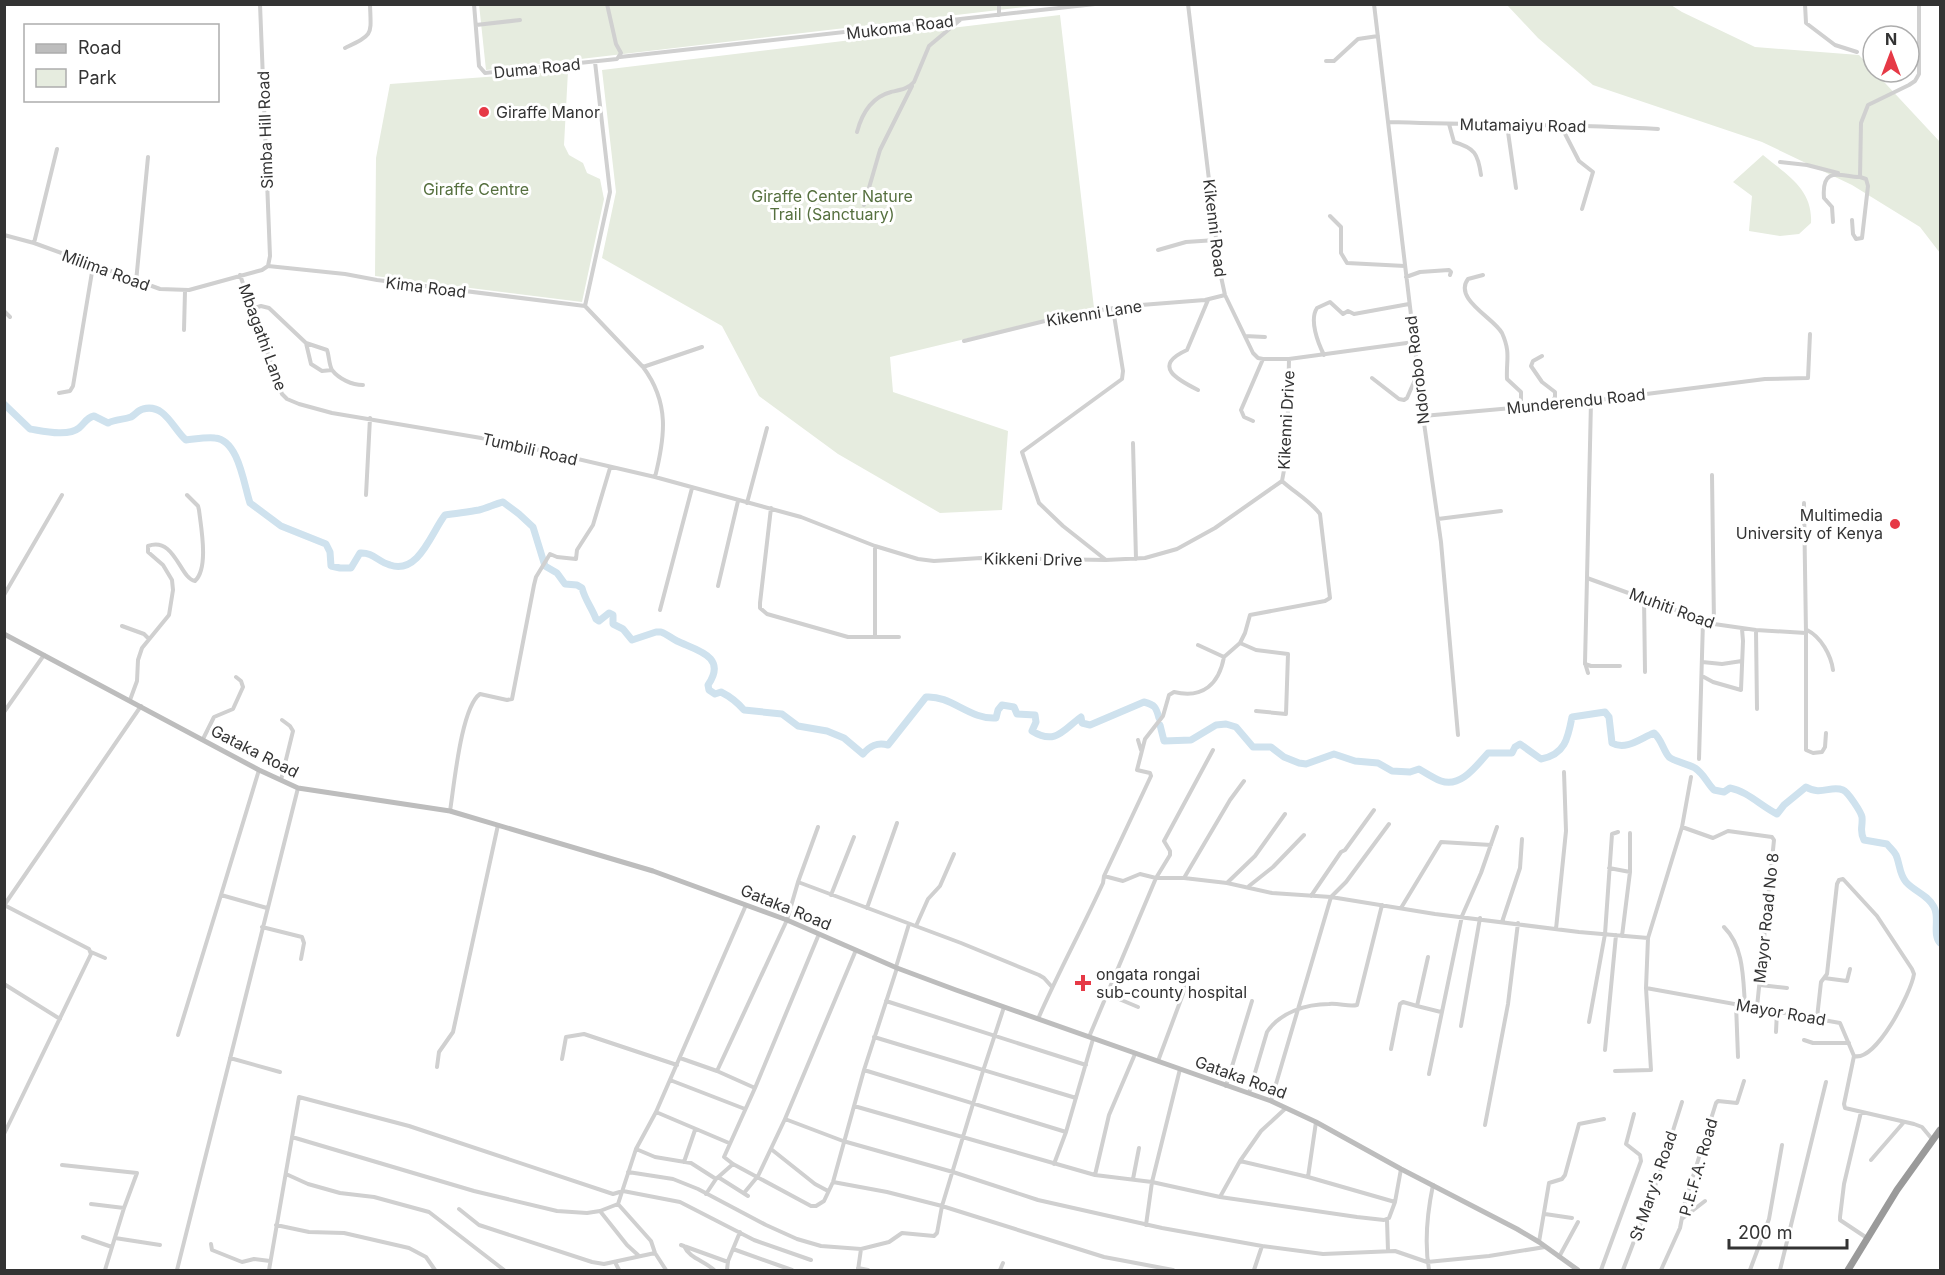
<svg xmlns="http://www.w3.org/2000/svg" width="1945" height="1275" font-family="Inter,sans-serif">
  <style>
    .green { fill: #e6ecdf }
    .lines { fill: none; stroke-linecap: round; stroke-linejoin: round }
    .river { stroke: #cfe2ee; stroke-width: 7 }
    .street { stroke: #d0d0d0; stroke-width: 4 }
    .secondary { stroke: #bdbdbd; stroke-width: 5 }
    .highway { stroke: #9a9a9a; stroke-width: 7 }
    .poi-dot { fill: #e63946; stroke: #fff; stroke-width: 2 }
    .labels { text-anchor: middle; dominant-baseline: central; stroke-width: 6; stroke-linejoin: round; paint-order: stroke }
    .street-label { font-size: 16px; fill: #333; stroke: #fff }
    .poi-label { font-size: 16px; fill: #333; stroke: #fff; text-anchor: start }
    .park-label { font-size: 16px; fill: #56703f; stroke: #fff }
  </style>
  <rect width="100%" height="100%" fill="#fff"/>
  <path class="green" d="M479,4l563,1 -556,65z
    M1507,5h164l11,7 73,35 104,8 81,87v111l-20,-26 -68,-42 -90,-43 -169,-57 -55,-47z
    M1060,15l34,293 -204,49 3,35 115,39 -6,79 -62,3 -102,-59 -79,-58 -37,-70 -120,-68 14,-66 -14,-122z
    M568,71l-4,74 5,10 14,8 4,10 13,6 4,20 -22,103 -207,-26 1,-118 14,-74z
    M1763,155c24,20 50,34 48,68l-12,11 -19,2 -31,-5 3,-35 -19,-14z"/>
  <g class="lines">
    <path class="river" d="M4,404l26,25c13,2 38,8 49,-1 6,-5 7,-10 15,-12l14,7c8,-4 15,-3 23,-6 4,-2 7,-7 12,-8 22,-6 30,20 43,31 10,-1 20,-3 29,-2 24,2 29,48 35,65l31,23 45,18 4,8 1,14 9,2h11l9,-15c13,-1 18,9 30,12 29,10 42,-34 55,-50 12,-2 23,-3 34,-5 8,-2 16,-6 24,-8l16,12 14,13 12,39 12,7 8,11 12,1 5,3c3,12 10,20 14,31l3,2 10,-8 4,2v9l10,5 9,11 24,-8h5c6,2 10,6 16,9 19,9 51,15 31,44l1,5 6,4 6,-2c8,4 17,11 23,18l38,4 16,12 29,5 17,7 19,16c7,-8 14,-12 25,-9l38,-48c25,-2 44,23 70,21l2,-8 4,-5 12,2 3,7 18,1 1,7 -4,9c24,15 32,-2 49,-14l1,6 8,2 54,-23c11,3 12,5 15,16
      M1160,725l4,16 27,-1 25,-15 10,-1 10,3 17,20h18l13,10 15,6 7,1 28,-10 21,7 23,2 14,8 18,1 9,-3c7,4 14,9 22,12 20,7 35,-15 47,-28h24l3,-6 5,-3 21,15c24,-4 27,-21 31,-42l33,-5 4,5 3,26c14,8 29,-5 42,-10 8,7 9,17 15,24 4,4 19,7 26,11 9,6 12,15 19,22l10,2 6,-4c17,3 31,18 47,26l7,-9 22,-18c15,9 25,-2 37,3 5,2 18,22 19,27 1,10 -3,14 2,23l23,4c3,4 7,7 9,11 4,9 3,19 10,27 9,10 21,12 28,25 6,11 -2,27 6,36"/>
    <path class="street" d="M474,4l5,62 6,7 132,-14 4,-6 -5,-9 -9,-40
      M999,4v11
      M1188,4l32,268 5,23 28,58 5,5 5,1h26l125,-17
      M1374,4l49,412 18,126 17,193
      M1805,4l1,19 29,22 22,7
      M476,25l44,-5
      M345,48c29,-14 26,-12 25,-44
      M620,57l475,-53
      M1326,61h8l24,-22 20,-3
      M1389,122c89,3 179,2 269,7
      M1449,124l5,18c21,6 24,12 27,33
      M1560,124l19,37 14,11 -11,37
      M1507,125l9,63
      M857,132c5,-19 15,-35 34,-40 9,-2 17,-3 23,-10l15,-36 31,-26
      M1780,162l27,3 31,8
      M864,205l16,-55 32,-64
      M1330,216l11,11v26l6,10 58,3
      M1852,220l1,14 3,5 6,-1 6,-52 -2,-7 -6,-2
      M1833,222l-1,-15 -8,-9c-3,-35 20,-20 36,-21l1,-54 7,-18 41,-20 6,-4 4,-7v-70
      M4,235l30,8 126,46 29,1 73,-20 6,-4 2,-10 -10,-252
      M34,243l23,-94
      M1158,250l28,-8 30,-2
      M268,266l77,8 32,6 208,26
      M240,275l42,119 5,5 12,5 33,9 173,29 150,35 146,40 74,29 43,13 16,2 47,-3 125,2 39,-2 32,-9 38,-21 67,-47
      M1483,275l-15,4c-15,20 26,39 34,54 9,20 4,27 5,46l14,13v15
      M1406,277l14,-5 29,-2 2,2 -1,3
      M136,282l12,-125
      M585,306l25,-114 -15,-130
      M585,306l58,61c27,36 22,70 12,110
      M251,309l10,-3 8,2 37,35 21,7c2,5 2,15 5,20 7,9 20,15 31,15
      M4,311l6,6
      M184,330l1,-39
      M1245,336l20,1
      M964,341l109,-27 55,-8 77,-6 20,-5
      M306,343l5,21 11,7 10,-1
      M1324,355c-6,-12 -15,-35 -7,-47l13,-6 13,12 5,-3 6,3 55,-10
      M1542,356l-9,5 -2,5 11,16 13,10v5l-4,7
      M643,367l59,-20
      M1372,378l27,21 5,1 3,-2 11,-25
      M1198,390c-20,-10 -47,-24 -11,-40l21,-50
      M59,393l11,-2 3,-5 20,-120
      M1591,401l-4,177 127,46 42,6 50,3 -2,-130
      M1423,416l168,-15 174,-22 43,-1 2,-44
      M1253,421l-9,-4 -3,-7 22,-51
      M1133,443l3,116
      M1712,475l2,149
      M1282,481l5,-27 2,-95
      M366,495l4,-77
      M747,503l20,-75
      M771,508l-11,95v5l7,6 81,23h51
      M1438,519l63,-8
      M875,546v91
      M1106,560l-43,-34 -24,-23 -17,-51 100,-73 1,-8 -10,-62
      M1587,578l-2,85 3,10
      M718,586l20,-85
      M4,595l58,-100
      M1644,597l1,75
      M660,610l32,-122
      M122,626l22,8 5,5
      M1756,630l1,79
      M1807,630c14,7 24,25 26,40
      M1806,633v117l7,3 9,-1 3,-5 1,-14
      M1240,643l16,7 32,4 -2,60 -30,-3
      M1198,645l26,12 16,-14 5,-10 5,-18 75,-14 5,-3 -10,-84c-10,-13 -26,-22 -38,-33
      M1702,662l20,2 20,-3
      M1585,664l6,2h29
      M1702,676l11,6 28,8 2,-49 -1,-12
      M130,700l7,-19 1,-21 4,-12 27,-33 4,-25 -1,-10 -9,-15 -15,-13v-6c27,-10 32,33 47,35 14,-13 6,-54 4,-71l-1,-4 -11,-11
      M4,712l40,-57
      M203,739l11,-22 19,-8 10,-22 -2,-6 -5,-4
      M1138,740l3,10
      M1699,759l4,-138
      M259,770l-38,125 46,13
      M281,780l12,-49 -3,-5 -8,-6
      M450,811c4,-24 11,-104 30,-117l27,6 5,-1 22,-114 2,-8 14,-23 7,3 19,2 1,-9 16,-25 17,-57
      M1682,827l31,11 15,-7 44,6 2,3 -17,167
      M1609,868l21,4
      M1104,876l19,5 17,-7 16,4h28l43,5 45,10 59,4 104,17 144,18 69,6
      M1184,878l46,-78 14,-19
      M798,882l163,61 78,32 5,3 8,9
      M1228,882l27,-26 30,-42
      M1249,886l24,-19 31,-32
      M831,895l23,-58
      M1311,896l30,-44 4,-2 29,-40
      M867,908l30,-85
      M1401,908l40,-66 50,3
      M1502,922l18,-54 2,-29
      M916,926l12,-27 12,-13 14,-32
      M262,927l40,10 2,6 -3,16
      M1724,927c20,20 19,51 21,78
      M1556,929l10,-98 -2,-59
      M819,934l-64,154 -31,69 9,7 78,42h5l8,-5 9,-19 31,-112 33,-102
      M1622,936l8,-64v-39
      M91,952l14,6
      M1428,957l-11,49 24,6
      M896,967l13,-43
      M1824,978l23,3 3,-12
      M4,984l56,35
      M1760,985l27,3
      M1646,988l194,35 14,33 -10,48 1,4 69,16 8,3 10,12
      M1107,994l31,13
      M886,1001l200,64
      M1736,1004l2,53
      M1817,1018l4,-36 6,-8 10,-90 2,-4 4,-1 34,37 35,53 2,5c-3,19 -38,88 -60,82
      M1038,1019c20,-46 44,-90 65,-136l1,-7 47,-100 -1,-3 -13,-3 8,-31 18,-23 6,-21 5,-3c29,7 45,-8 50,-35
      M1589,1022l16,-88 7,-100 6,-2
      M1461,1026l19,-108
      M1776,1032l1,-21
      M178,1035l43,-140
      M874,1037l202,61
      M1089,1037l67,-159 14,-23v-4l-6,-10 49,-91
      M1804,1040l9,3h36
      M1391,1049l9,-45 3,-2 14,4
      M1605,1050l11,-115
      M230,1058l50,14
      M680,1058l37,13 38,17
      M562,1059l4,-22 18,-3 93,31
      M1158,1061l25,-67 2,-12
      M437,1067l2,-15 14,-20 45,-207
      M864,1070l202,62
      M717,1071l70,-151 11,-38 20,-55
      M1615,1071l36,-1 -5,-82 2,-50 34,-111 9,-50
      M1429,1074l33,-158 19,-43 16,-46
      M670,1080l75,29
      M1226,1086l26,-85
      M1249,1093l18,-61c13,-20 40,-28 62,-28 10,-1 20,3 28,1l25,-100
      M1271,1101l60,-204 15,-15 43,-58
      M854,1106l241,69 57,7 68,15 137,20 27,3 5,-2 6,-16 6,-33
      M656,1112l73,31
      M1861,1112l-17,72 -4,33v3l27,18
      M785,1119l58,22 110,31 85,28 124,28 100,18 61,8 72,-3 32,11 62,-6 56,-9
      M1485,1125l23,-121 10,-81
      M4,1134l87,-180 -2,-5 -83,-43 -1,-2 136,-198
      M292,1137l182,54 83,20 30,2 13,-2 18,-7 18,-55 20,-37 90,-207
      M636,1149l19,8 36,6 25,16
      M771,1149l44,35 13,7
      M1871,1160l33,-38
      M1240,1161l68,16 87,25
      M684,1162l11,-32
      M1054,1164l12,-32 27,-93
      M62,1165l75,8 -13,35 -19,62
      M628,1172l45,7 25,10 68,36 31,14 24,7 40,3 28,-7 13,-9 32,3 3,-3 5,-27 41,-135 21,-64
      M286,1174l22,10 32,9 34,4 55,15 75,58
      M1095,1175l14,-60 26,-61
      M718,1177l30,19
      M1308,1177l8,-55
      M1133,1179l6,-31
      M833,1182l54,10 55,14 162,51 69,13
      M744,1193l14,-17 27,-57 71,-169
      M706,1194l10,-15 17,-15
      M1220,1197l20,-36 21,-30 25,-23
      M91,1204l33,4
      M618,1204l33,37 4,12 11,17
      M459,1209l20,16 113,37 12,2 51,-11
      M600,1211l27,34 11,10
      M1545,1214l27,4
      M1683,1218l22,-17
      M1387,1220l1,31
      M276,1225l33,7 35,1 65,15 17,9 9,13
      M1146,1225l6,-43 28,-113
      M83,1237l29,10
      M115,1238l45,7
      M1539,1242l10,-59 13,-4 3,-4 14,-51 25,-5
      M211,1244l1,6 30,12 12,-3 16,2
      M681,1245l47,17
      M684,1246c5,12 21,15 30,24
      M733,1249l59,21
      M1559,1257l19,-35
      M615,1262l4,8
      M858,1268l10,2
      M177,1270l121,-482
      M269,1270l30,-173 110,29 204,68 10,-3 57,11 74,38 57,20
      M727,1270l1,-9 12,-29
      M858,1270l3,-21
      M1000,1270l3,-7
      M1254,1270l8,-24
      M1429,1270c-5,-29 -2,-56 4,-85
      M1601,1270l40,-109 -1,-6 -14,-11 8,-30
      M1623,1270l35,-92 24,-76
      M1661,1270l19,-42 5,-26 31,-99 2,-2 19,2 7,-22
      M1750,1270l19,-51 13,-74
      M1780,1270l46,-188"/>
    <path class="secondary" d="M4,634l255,136 39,18 152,23 203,60 134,49 110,48 59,22 315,111 45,21 85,47 116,60 22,13 39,28"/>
    <path class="highway" d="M1848,1270l49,-80 43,-60"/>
  </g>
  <g class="poi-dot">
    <circle cx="484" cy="112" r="6"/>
    <circle cx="1895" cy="524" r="6"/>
    <path d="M1080 974h6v6h6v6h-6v6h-6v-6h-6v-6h6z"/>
  </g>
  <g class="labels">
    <g class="street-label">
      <text transform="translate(900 27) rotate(-7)">Mukoma Road</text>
      <text transform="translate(537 68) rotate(-6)">Duma Road</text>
      <text transform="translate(1523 125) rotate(1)">Mutamaiyu Road</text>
      <text transform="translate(265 130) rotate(-92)">Simba Hill Road</text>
      <text transform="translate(1215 228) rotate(83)">Kikenni Road</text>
      <text transform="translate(106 270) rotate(20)">Milima Road</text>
      <text transform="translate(426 287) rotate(7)">Kima Road</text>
      <text transform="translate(1094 313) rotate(-9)">Kikenni Lane</text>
      <text transform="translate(263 337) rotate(70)">Mbagathi Lane</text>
      <text transform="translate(1417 370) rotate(-97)">Ndorobo Road</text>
      <text transform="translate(1576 401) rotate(-6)">Munderendu Road</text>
      <text transform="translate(1286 420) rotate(-87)">Kikenni Drive</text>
      <text transform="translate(530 449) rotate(13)">Tumbili Road</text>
      <text transform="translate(1033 559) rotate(1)">Kikkeni Drive</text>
      <text transform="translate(1672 608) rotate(20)">Muhiti Road</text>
      <text transform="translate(255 751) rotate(27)">Gataka Road</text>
      <text transform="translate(786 907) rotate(22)">Gataka Road</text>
      <text transform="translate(1766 918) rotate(-84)">Mayor Road No 8</text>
      <text transform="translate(1781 1012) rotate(10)">Mayor Road</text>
      <text transform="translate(1241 1077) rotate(20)">Gataka Road</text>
      <text transform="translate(1698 1167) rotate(-74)">P.E.F.A. Road</text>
      <text transform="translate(1653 1186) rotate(-71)">St Mary's Road</text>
    </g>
    <g class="poi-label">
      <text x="496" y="112">Giraffe Manor</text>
      <text x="1883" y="515" text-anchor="end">Multimedia<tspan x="1883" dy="18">University of Kenya</tspan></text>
      <text x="1096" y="974">ongata rongai<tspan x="1096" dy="18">sub-county hospital</tspan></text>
    </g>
    <g class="park-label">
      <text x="476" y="189">Giraffe Centre</text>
      <text x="832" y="196">Giraffe Center Nature<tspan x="832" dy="18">Trail (Sanctuary)</tspan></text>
    </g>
  </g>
  <rect width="1945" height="1275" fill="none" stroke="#333333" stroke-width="12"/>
  <rect x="24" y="24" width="195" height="78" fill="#ffffff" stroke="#adadad" stroke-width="1.5"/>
  <rect x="36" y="44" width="30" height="9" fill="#bdbdbd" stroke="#adadad" stroke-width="1.5"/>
  <text x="78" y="54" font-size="18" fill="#333333">Road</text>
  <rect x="36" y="69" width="30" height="18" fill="#e6ecdf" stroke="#adadad" stroke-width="1.5"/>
  <text x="78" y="84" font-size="18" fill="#333333">Park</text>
  <g transform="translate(1891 54)"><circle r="28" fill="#ffffff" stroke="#adadad" stroke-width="1.5"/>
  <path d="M0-4.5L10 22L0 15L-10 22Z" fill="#e63946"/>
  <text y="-9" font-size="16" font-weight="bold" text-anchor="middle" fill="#333333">N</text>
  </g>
  <path d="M1729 1239v9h118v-9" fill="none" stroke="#333333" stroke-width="3"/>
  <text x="1738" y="1239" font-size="18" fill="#333333" stroke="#ffffff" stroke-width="4.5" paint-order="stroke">200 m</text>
</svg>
